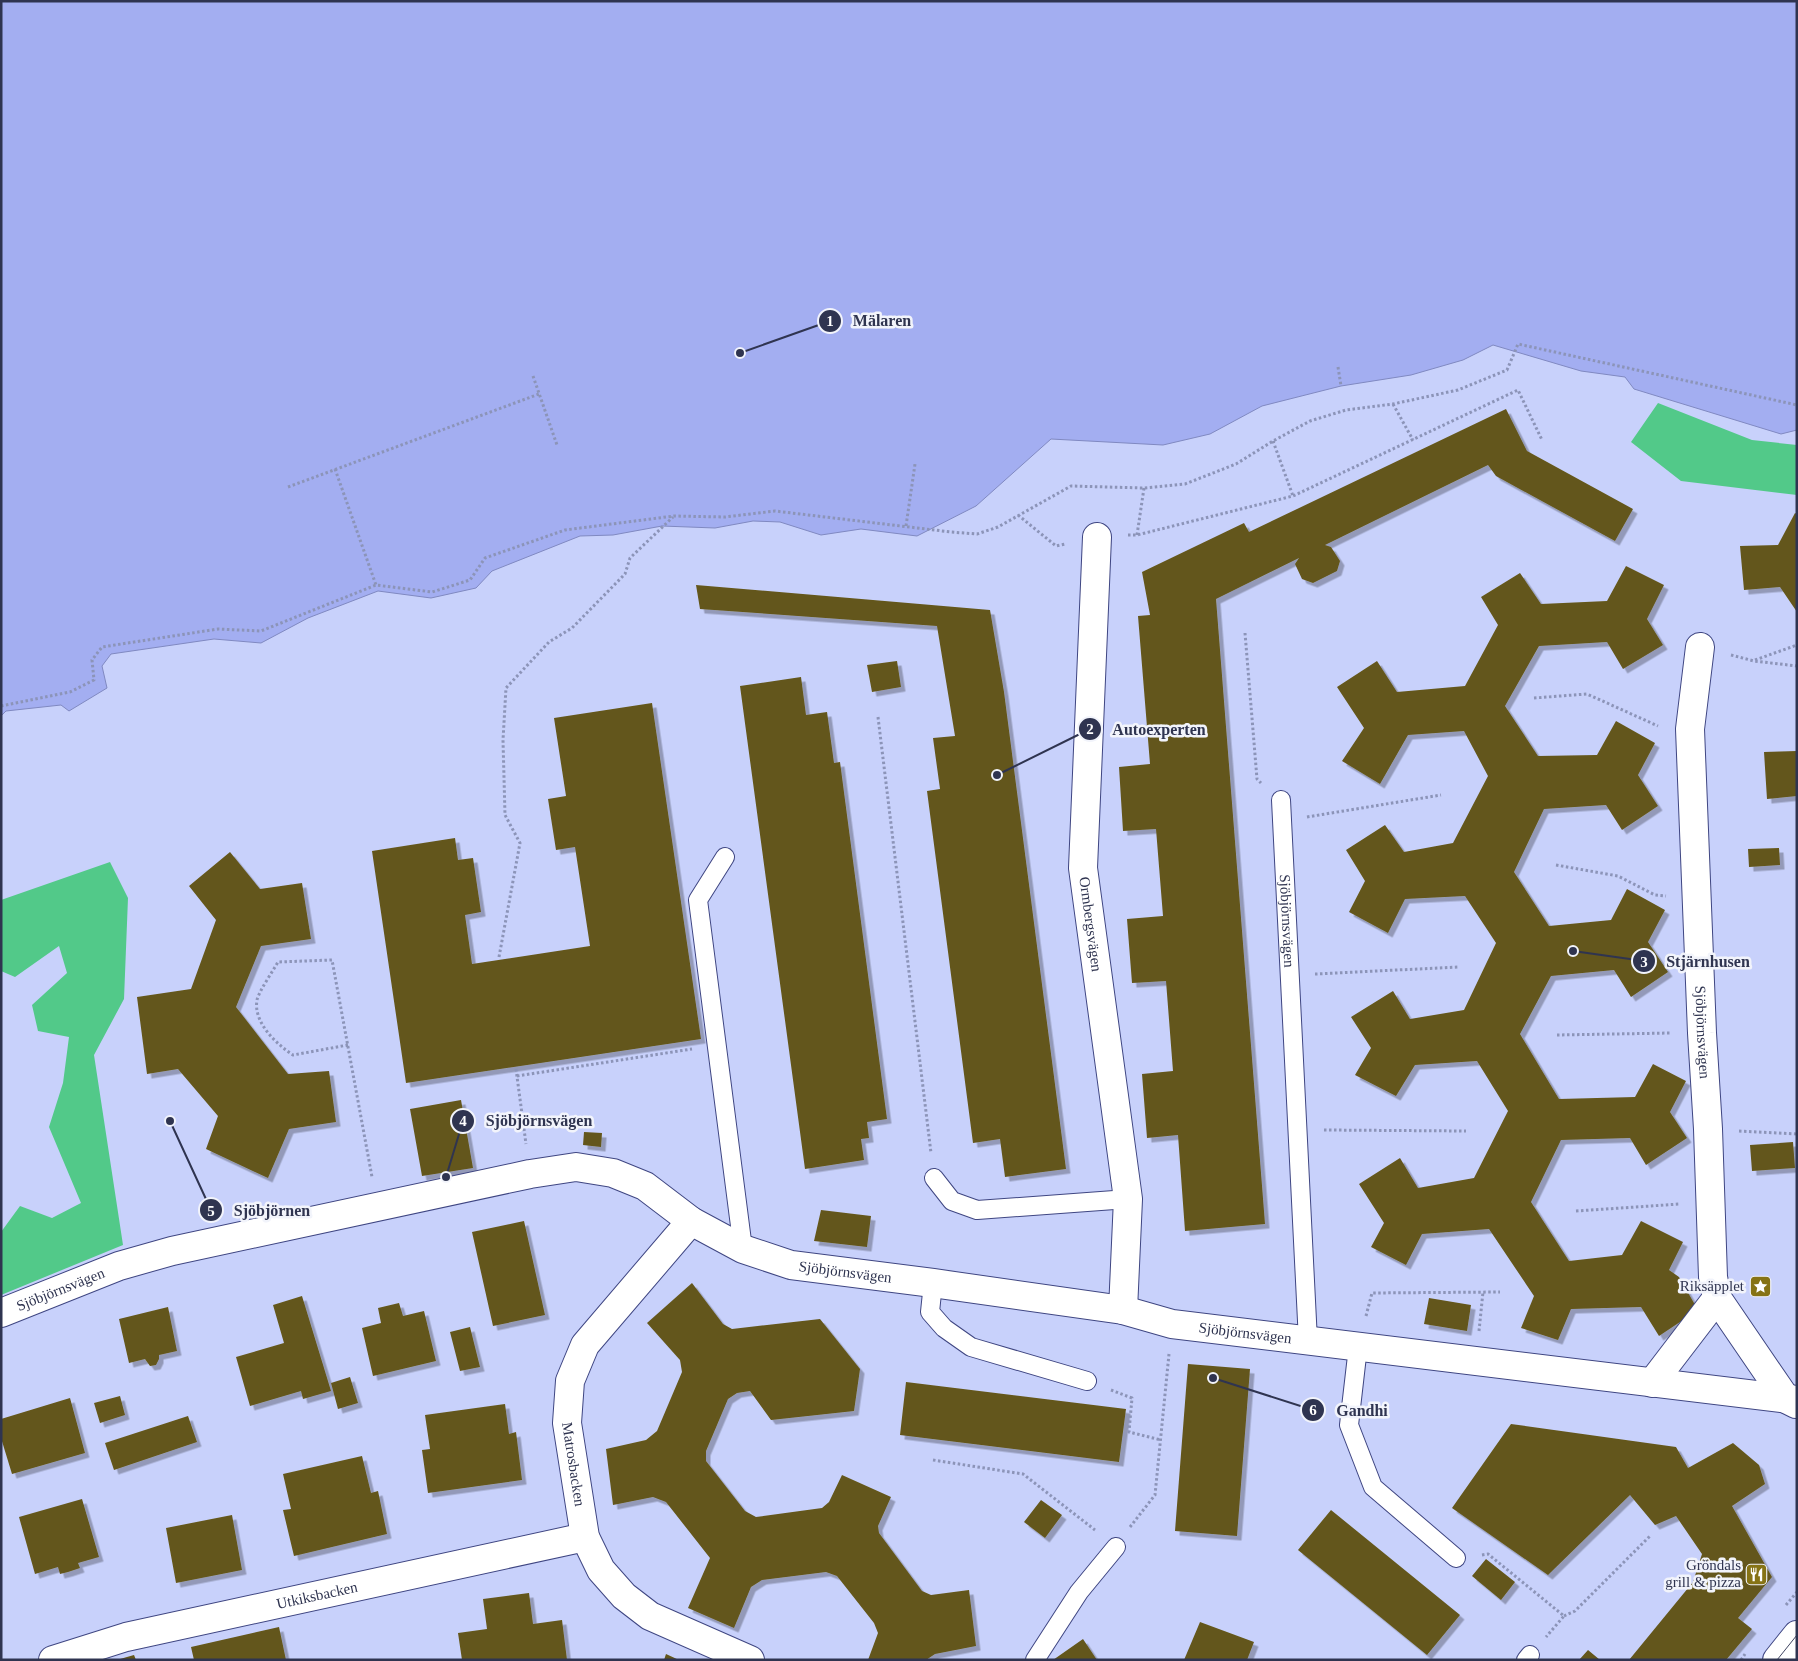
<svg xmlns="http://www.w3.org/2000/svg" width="1798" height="1661" font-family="Georgia,serif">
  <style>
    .green { fill: #52c989 }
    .water { fill: #a3aef1; stroke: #8089c1 }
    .building { fill: #64571a; filter: url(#shadow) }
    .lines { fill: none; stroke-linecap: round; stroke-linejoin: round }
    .service-casing { stroke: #3f4682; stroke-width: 20 }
    .minor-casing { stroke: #3f4682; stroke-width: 30 }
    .tertiary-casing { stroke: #3f4682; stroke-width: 30 }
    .path { stroke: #8c94b8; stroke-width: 3; stroke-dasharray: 2.5 2.5; stroke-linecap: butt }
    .service { stroke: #fff; stroke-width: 18 }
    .minor { stroke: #fff; stroke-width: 28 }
    .tertiary { stroke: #fff; stroke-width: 28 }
    .tram { stroke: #3f4461; stroke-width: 1 }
    .labels { text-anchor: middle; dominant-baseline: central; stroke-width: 5; stroke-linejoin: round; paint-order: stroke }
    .street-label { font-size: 15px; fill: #2f3450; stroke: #f2f4fb }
    .poi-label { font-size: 15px; fill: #2f3450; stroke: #f2f4fb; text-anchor: end }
    .leader { fill: none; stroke: #2f3450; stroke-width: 2 }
    .callout-dot { fill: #2f3450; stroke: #f2f4fb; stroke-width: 2 }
    .mark-label { font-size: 15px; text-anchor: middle; font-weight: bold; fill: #fff }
    .callout-label { font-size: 16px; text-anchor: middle; font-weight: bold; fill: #2f3450; stroke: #f2f4fb; stroke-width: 5; stroke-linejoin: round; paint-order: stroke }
  </style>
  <defs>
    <filter id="shadow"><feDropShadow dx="4.5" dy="4.5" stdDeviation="0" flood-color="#0004"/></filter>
  </defs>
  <rect width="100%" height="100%" fill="#c8d1fb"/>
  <path class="green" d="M1658,403l94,37 45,5v50l-116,-14 -50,-39z
    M110,862l18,36 -4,101 -30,56 29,190 -122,50v-63l19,-26 32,12 29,-15 -32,-76 14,-44 6,-46 -31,-6 -6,-26 35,-32 -8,-27 -44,31 -14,-6v-71z"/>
  <path class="water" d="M1,1h1796v429l-16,4 -147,-45 -9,-12 -44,-6 -88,-26 -30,15 -52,15 -70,11 -79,20 -52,28 -47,11 -112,-6 -75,67 -59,30 -56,-7 -40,6 -41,-13 -27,-1 -38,7 -53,-2 -49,9 -33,1 -88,35 -16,17 -45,10 -53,-7 -70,27 -47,25 -47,-4 -103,15 -9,12 5,22 -38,23 -8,-6 -55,6 -5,5z"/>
  <path class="building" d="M1506,409l21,42 106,58 -18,32 -119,-65 -8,-11 -163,80 6,2 9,14 -3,10 -24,12 -11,-4 -7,-15 4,-6 -83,41 49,625 -80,7 -7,-96 -31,3 -5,-64 31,-3 -7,-90 -34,2 -5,-64 36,-3 -7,-87 -33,2 -4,-64 31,-3 -12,-148 12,-1 -8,-43 102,-49 5,9z
    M1795,513l2,1v98l-17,-25 -36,3 -4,-44 38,-1z
    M1626,566l38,19 -17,34 16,26 -40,24 -16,-27 -68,4 -34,60 33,50 59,-1 19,-34 39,22 -17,32 20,31 -36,24 -16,-25 -62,4 -30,63 35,54 62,-6 16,-31 38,21 -17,32 20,30 -37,25 -17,-27 -63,6 -31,58 39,65 76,-2 18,-33 33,17 -16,31 17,26 -41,27 -16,-27 -69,2 -30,62 38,59 53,-6 19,-34 42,21 -14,28 10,7 19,33 -39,26 -18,-29 -70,2 -13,31 -37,-12 13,-32 -45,-67 -67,5 -16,31 -35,-18 13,-24 -25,-39 41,-26 18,30 56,-10 34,-67 -31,-50 -62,4 -19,31 -41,-21 16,-27 -20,-31 42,-26 17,28 54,-9 32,-67 -31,-47 -60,3 -17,34 -39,-21 16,-31 -19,-31 39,-25 19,27 49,-9 35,-67 -24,-45 -56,4 -28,49 -38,-23 22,-33 -27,-41 40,-26 20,31 68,-6 33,-61 -17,-28 39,-24 21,31 66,-3z
    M696,585l294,25 14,82 62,477 -61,8 -5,-38 -27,4 -46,-352 13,-2 -7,-51 22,-2 -18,-110 -237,-17z
    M897,661l4,26 -29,5 -5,-27z
    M801,677l5,38 21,-3 7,51 6,-1 47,357 -20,3 2,16 -8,1 3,21 -59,9 -65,-483z
    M652,703l49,336 -295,44 -34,-232 83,-13 3,22 15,-2 8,54 -16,3 7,49 118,-18 -15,-99 -19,3 -8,-51 18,-3 -12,-78z
    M1797,751v45l-30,3 -3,-47z
    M1779,848l1,17 -31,2 -1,-18z
    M230,852l30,37 42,-6 9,56 -50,7 -25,61 52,67 41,-3 7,51 -47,7 -21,49 -62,-29 12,-33 -40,-47 -31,5 -10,-77 54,-8 25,-69 -27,-34z
    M461,1100l12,68 -51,8 -12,-67z
    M584,1132l18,1 -1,14 -18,-2z
    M1793,1142l2,26 -43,3 -2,-26z
    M821,1210l50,6 -4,31 -53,-6z
    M524,1221l21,94 -52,11 -21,-94z
    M692,1283l31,41 9,5 88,-10 40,50 -6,42 -83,9 -21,-29 -13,2 -9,6 -22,52v10l39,50 11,6 66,-9 7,-6 13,-27 49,22 -13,29 1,7 43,58 9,4 38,-5 7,56 -41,8 -9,6h-58l10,-27 -4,-10 -37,-47 -11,-4 -64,8 -11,7 -17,41 -46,-20 22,-50 -44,-56 -13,-5 -40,8 -7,-56 40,-9 11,-9 25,-59 -2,-12 -33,-37z
    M302,1296l29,95 -28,8 -2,-8 -51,15 -14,-49 48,-14 -11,-38z
    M1429,1298l42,7 -4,26 -43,-7z
    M399,1303l4,13 21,-5 12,50 -63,15 -11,-48 19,-5 -3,-15z
    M168,1307l9,44 -18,4v4l-3,6 -6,1 -5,-7 -16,4 -10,-44z
    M470,1327l10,40 -20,4 -10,-39z
    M1188,1364l62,5 -13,167 -62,-5z
    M350,1377l8,26 -20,6 -7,-26z
    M906,1382l220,27 -7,53 -219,-27z
    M120,1396l5,19 -25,8 -6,-20z
    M70,1398l15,55 -73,21 -11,-36v-19z
    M505,1404l4,30 7,-2 6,48 -94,13 -6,-43 8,-1 -5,-34z
    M188,1416l9,26 -83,28 -9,-27z
    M1511,1424l165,23 12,21 45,-25 26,22 6,19 -33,22 40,71 -34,41 14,11 -26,31h-97l64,-78 9,-28 -26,-38 -21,9 -25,-30 -82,80 -96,-67z
    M362,1456l9,37 7,-2 9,43 -93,22 -11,-46 8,-1 -8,-35z
    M82,1499l17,58 -21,6 2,5 -12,4 -8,2 -2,-7 -23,7 -16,-57z
    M1041,1500l21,15 -17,23 -21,-16z
    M1331,1510l129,105 -33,40 -129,-105z
    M232,1515l10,55 -66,13 -10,-55z
    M1486,1559l29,23 -14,18 -29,-24z
    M529,1593l4,31 29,-4 5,40h-105l-4,-27 29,-4 -4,-30z
    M1200,1622l54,20 -7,18h-63z
    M279,1627l7,33h-92l-3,-13z
    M1083,1639l14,21h-44z
    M1588,1650l12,10h-21z
    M666,1654l13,6h-15z
    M134,1655l2,5h-16v-1z"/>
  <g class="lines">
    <defs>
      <g id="service">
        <path id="s1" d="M1281,800l27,541"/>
        <path d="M725,857l-27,43 45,349"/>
        <path d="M934,1178l18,23 25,9 151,-11"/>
        <path d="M933,1283l-3,29 14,16 27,19 116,34"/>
        <path d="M1358,1347l-9,78 24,62 83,71"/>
        <path d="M1035,1660l44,-68 37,-45"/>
        <path d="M1526,1660l4,-5"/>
      </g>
      <g id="minor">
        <path id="s2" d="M1097,537l-14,331 45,331 -5,111"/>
        <path id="s3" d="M1700,647l-10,82 12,304 6,96 5,148 4,21 69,101 10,5"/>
        <path id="s4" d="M691,1221l-106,124 -15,36 -3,42 18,114 16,33 23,26 26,20 100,44"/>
        <path id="s5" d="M1,1313l118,-47 53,-15 358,-77 46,-7 37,6 32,13 46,35 52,28 48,16 142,18 190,27 49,14 625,76"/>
        <path d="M1652,1383l65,-85"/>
        <path id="s6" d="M53,1660l73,-23 459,-100"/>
      </g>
      <path id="tertiary" d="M1777,1660l20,-25"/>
    </defs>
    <use href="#service" class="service-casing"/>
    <use href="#minor" class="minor-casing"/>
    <use href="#tertiary" class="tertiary-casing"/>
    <path class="path" d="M1338,367l3,19
      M533,376l24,69
      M1393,404l20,36
      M1273,441l20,55
      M335,469l41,116
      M288,487l251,-93
      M1018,515l38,31 9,-2
      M906,526l9,-62
      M1128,535h9l156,-39 225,-106 24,50
      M1137,535l7,-47
      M1245,633l12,146 4,4
      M1731,655l23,6 43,5
      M1755,660l42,-15
      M1534,698l53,-4 71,32
      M1,706l69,-14 24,-12 -2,-20 10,-13 116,-18 43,2 115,-46 56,7 38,-12 15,-22 80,-28 109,-14 51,1 50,-6 176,21 26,2 21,-7 73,-41 73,2 41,-4 51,-20 37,-23 37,-20 36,-11 47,-6 65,-14 49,-20 11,-26 279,61
      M878,717l53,436
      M1307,817l134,-22
      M1556,865l62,11 37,19 11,1
      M499,957l21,-114 -15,-28 -2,-75 3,-52 43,-46 23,-14 53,-54 5,-16 43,-41
      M1315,974l144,-7
      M1557,1035l114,-2
      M348,1045l-55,10c-17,-11 -40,-33 -36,-55 2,-9 16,-29 21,-38l54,-2 40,217
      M516,1069l10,75
      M517,1076l175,-27
      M1324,1130l142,1
      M1739,1131l58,3
      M1576,1211l104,-7
      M1366,1316l6,-23 128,-1
      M1479,1331l4,-39
      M1111,1390l21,8 -3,34 32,8
      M933,1460l90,14 72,56
      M1130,1527l25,-32 14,-141
      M1482,1555l6,-1 76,62 -18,21
      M1786,1605l11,-13
      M1564,1616l11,-5 76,-76
      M1741,1660l4,-6"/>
    <use href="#service" class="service"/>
    <use href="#minor" class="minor"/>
    <use href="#tertiary" class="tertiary"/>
    <path class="tram" d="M1777,1660l20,-25"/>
  </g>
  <defs>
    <symbol id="sight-square" viewBox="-11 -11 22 22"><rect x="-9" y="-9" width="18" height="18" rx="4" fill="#867315" stroke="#f2f4fb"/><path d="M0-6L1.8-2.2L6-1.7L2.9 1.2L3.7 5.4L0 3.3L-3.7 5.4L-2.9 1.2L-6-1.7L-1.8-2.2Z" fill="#fff"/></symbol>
    <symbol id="restaurant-square" viewBox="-11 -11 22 22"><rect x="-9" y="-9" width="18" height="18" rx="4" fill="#867315" stroke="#f2f4fb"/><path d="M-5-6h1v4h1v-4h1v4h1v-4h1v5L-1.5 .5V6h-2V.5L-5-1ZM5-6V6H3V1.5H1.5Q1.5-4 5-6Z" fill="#fff"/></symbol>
  </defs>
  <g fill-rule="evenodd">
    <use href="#sight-square" x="1748" y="1274" width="25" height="25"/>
    <use href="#restaurant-square" x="1744" y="1562" width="25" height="25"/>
  </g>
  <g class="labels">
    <g class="street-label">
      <text stroke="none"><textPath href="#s1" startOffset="121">Sjöbjörnsvägen</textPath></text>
      <text stroke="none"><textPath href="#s2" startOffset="388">Ormbergsvägen</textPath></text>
      <text stroke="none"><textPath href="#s3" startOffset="386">Sjöbjörnsvägen</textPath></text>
      <text stroke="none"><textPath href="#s5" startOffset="889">Sjöbjörnsvägen</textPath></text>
      <text stroke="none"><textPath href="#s5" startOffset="64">Sjöbjörnsvägen</textPath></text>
      <text stroke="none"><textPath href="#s5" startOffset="1294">Sjöbjörnsvägen</textPath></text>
      <text stroke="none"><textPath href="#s4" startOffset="286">Matrosbacken</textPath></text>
      <text stroke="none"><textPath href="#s6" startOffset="272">Utkiksbacken</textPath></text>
    </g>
    <g class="poi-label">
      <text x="1744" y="1286">Riksäpplet</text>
      <text x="1741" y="1565">Gröndals<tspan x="1741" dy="17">grill &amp; pizza</tspan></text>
    </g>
  </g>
  <path class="leader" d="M740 353L830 321M997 775L1090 729M1573 951L1644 961M446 1177L463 1121M170 1121L211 1210M1213 1378L1313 1410"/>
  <g class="callout-dot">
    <circle cx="740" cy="353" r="5"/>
    <circle cx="997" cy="775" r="5"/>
    <circle cx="1573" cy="951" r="5"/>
    <circle cx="446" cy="1177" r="5"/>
    <circle cx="170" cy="1121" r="5"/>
    <circle cx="1213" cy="1378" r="5"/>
    <circle cx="830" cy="321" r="12"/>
    <circle cx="1090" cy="729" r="12"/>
    <circle cx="1644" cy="961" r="12"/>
    <circle cx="463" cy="1121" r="12"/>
    <circle cx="211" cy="1210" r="12"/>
    <circle cx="1313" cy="1410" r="12"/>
  </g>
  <g class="mark-label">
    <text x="830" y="326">1</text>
    <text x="1090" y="734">2</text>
    <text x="1644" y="967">3</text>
    <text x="463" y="1126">4</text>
    <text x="211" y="1216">5</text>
    <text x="1313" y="1415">6</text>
  </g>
  <g class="callout-label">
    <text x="882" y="326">Mälaren</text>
    <text x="1159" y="735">Autoexperten</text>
    <text x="1708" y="967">Stjärnhusen</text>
    <text x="539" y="1126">Sjöbjörnsvägen</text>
    <text x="272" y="1216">Sjöbjörnen</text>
    <text x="1362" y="1416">Gandhi</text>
  </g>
  <rect width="1798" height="1661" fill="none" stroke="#2f3450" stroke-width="5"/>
</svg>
